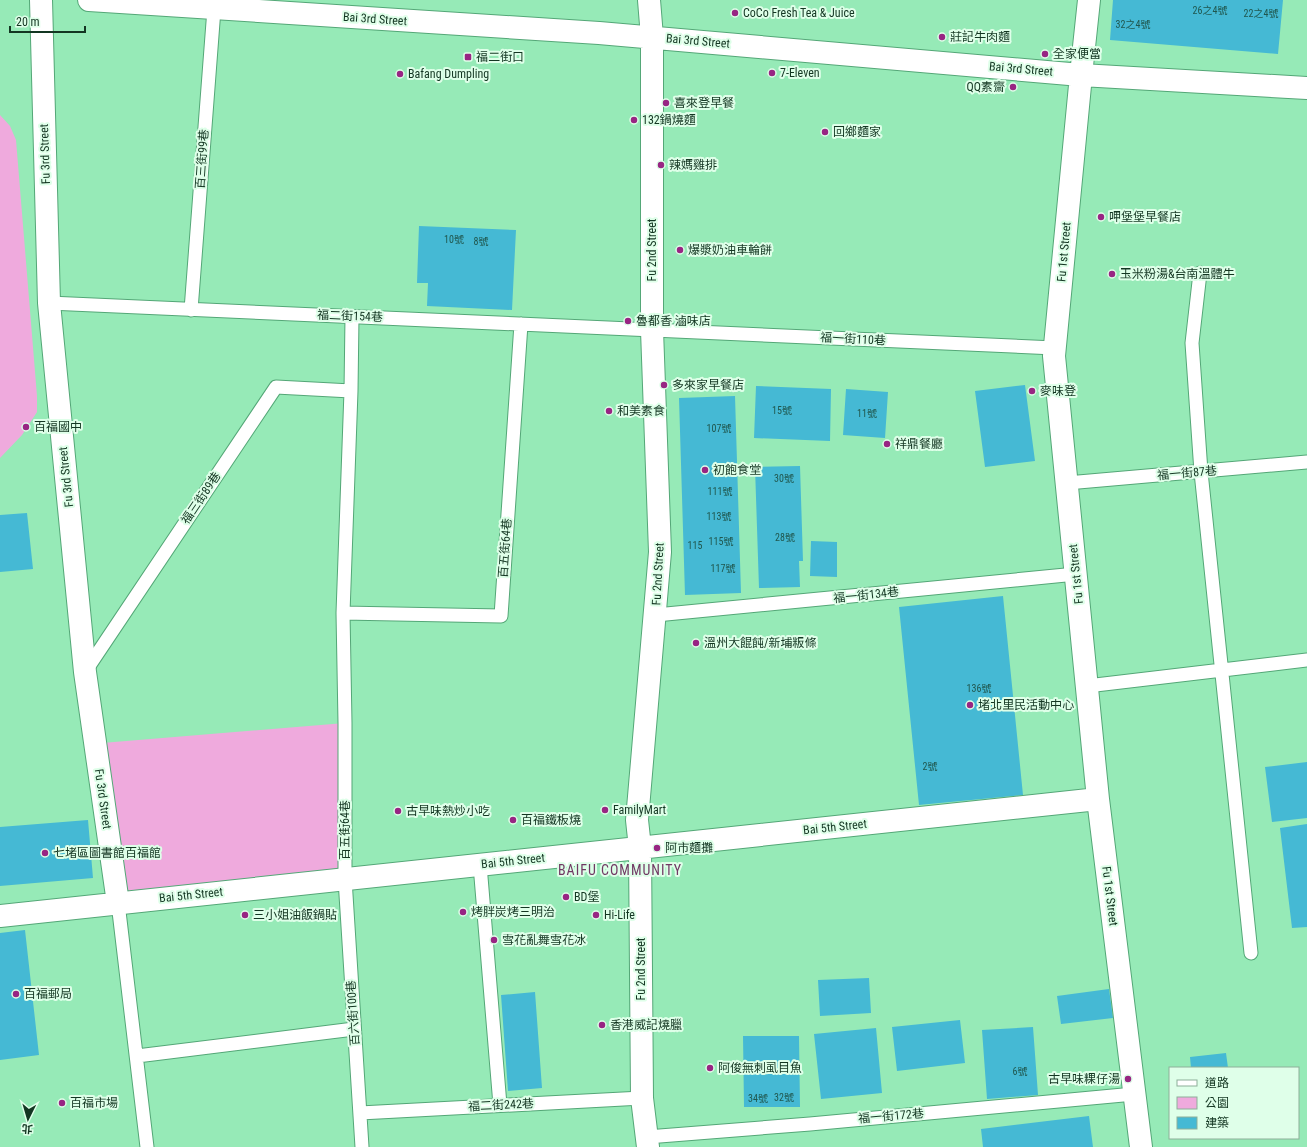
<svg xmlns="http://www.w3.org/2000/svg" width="1307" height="1147" font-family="'Roboto Condensed','Noto Sans TC',sans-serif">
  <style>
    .green { fill: #efaadd }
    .building { fill: #45b9d4 }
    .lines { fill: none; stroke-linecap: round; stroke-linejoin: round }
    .service-casing { stroke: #54a777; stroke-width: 15 }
    .minor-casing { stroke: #54a777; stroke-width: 24 }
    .service { stroke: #fff; stroke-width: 13 }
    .minor { stroke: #fff; stroke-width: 22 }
    .poi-dot { fill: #982583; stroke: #dfffe9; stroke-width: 1.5 }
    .labels { text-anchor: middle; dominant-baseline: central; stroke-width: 4; stroke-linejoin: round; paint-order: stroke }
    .number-label { font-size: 10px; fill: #20574e }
    .poi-label { font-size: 12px; fill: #133622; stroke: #dfffe9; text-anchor: start }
    .street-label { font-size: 12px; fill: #133622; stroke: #dfffe9 }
    .quarter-label { font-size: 14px; letter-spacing: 1px; fill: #703763; stroke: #dfffe9 }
  </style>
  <rect width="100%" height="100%" fill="#96eab7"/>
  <path class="green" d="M0,115l10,11 6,14 21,256v16l-15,23 -22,23z
    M345,723v156l-227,24 -16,-160z"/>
  <path class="building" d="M1113,0h170l-5,54 -168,-14z
    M419,226l97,4 -4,80 -85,-4 1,-23h-11z
    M1025,385l10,76 -50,6 -10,-76z
    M756,386l75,3 -1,52 -76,-3z
    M846,389l42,3 -3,46 -42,-3z
    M735,396l6,197 -56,2 -6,-197z
    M800,466l3,95h-4l1,26 -41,1 -4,-121z
    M27,513l6,56 -33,3v-57z
    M811,541l26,1v35l-27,-1z
    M1003,596l20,199 -104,10 -20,-198z
    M1307,762v56l-35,4 -7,-55z
    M88,820l5,58 -93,8v-59z
    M1307,824v103l-15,1 -12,-100z
    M25,930l14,125 -39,5v-127z
    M869,978l2,35 -51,3 -2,-36z
    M1109,989l4,29 -52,6 -4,-28z
    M535,992l7,96 -34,3 -7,-96z
    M960,1020l5,43 -68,8 -5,-44z
    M1033,1027l5,68 -51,4 -5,-69z
    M876,1028l6,65 -61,6 -7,-65z
    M743,1036h56l1,71h-56z
    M1226,1053l2,15h-37l-1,-11z
    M1089,1116l4,31h-110l-2,-18z"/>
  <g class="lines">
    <defs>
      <path id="service" d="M1200,273l-8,70 9,129 50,481
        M49,303l1006,45
        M191,310l23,-301
        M352,317l-1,74 -8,222 2,110v156l17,268
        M1067,483l240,-21
        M343,613l158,3 20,-292
        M656,615l420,-41
        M85,672l191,-285 75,4
        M1087,686l220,-26
        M480,865l20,240
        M118,903l29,244
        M137,1056l217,-27
        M360,1113l282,-15
        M647,1137l163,-13 324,-30"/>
      <path id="minor" d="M41,0l8,303 36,369 33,231
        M89,0l510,33 482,42 226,13
        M1089,0l-8,75 -27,281 44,443 43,348
        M0,916l1098,-117
        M648,1147l-6,-49 -2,-250 -3,-28 23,-268 -8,-222v-293l-3,-37"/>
    </defs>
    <use href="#service" class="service-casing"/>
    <use href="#minor" class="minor-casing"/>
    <use href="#service" class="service"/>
    <use href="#minor" class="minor"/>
  </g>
  <g class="poi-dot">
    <circle cx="735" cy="13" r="4"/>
    <circle cx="942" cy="37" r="4"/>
    <circle cx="1045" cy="54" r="4"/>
    <rect x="464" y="53" width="8" height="8" rx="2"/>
    <circle cx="772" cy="73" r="4"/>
    <circle cx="400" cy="74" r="4"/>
    <circle cx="1013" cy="87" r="4"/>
    <circle cx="666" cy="103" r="4"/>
    <circle cx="634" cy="120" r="4"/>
    <circle cx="825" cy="132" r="4"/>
    <circle cx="661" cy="165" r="4"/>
    <circle cx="1101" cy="217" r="4"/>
    <circle cx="680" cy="250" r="4"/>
    <circle cx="1112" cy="274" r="4"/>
    <circle cx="628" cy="321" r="4"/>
    <circle cx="664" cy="385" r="4"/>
    <circle cx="1032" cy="391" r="4"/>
    <circle cx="609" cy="411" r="4"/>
    <circle cx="26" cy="427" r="4"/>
    <circle cx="887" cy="444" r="4"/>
    <circle cx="705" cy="470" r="4"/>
    <circle cx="696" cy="643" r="4"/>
    <circle cx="970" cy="705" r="4"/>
    <circle cx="605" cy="810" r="4"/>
    <circle cx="398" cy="811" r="4"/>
    <circle cx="513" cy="820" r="4"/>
    <circle cx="657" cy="848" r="4"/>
    <circle cx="45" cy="853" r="4"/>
    <circle cx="566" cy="897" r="4"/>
    <circle cx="463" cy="912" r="4"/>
    <circle cx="245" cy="915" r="4"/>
    <circle cx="596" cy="915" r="4"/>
    <circle cx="494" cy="940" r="4"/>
    <circle cx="16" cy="994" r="4"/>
    <circle cx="602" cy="1025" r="4"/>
    <circle cx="710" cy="1068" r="4"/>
    <circle cx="1128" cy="1079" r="4"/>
    <circle cx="62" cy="1103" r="4"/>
  </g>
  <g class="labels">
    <g class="number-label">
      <text x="1210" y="10">26之4號</text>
      <text x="1261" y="13">22之4號</text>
      <text x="1133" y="24">32之4號</text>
      <text x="454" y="239">10號</text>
      <text x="481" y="241">8號</text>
      <text x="782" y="410">15號</text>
      <text x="867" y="413">11號</text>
      <text x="719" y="428">107號</text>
      <text x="784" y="478">30號</text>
      <text x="720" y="491">111號</text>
      <text x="719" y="516">113號</text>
      <text x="785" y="537">28號</text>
      <text x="721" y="541">115號</text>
      <text x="695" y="545">115</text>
      <text x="723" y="568">117號</text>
      <text x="979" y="688">136號</text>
      <text x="930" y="766">2號</text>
      <text x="1020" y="1071">6號</text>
      <text x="784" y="1097">32號</text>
      <text x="758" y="1098">34號</text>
    </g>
    <g class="poi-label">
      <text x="743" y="13">CoCo Fresh Tea &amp; Juice</text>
      <text x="950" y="37">莊記牛肉麵</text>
      <text x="1053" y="54">全家便當</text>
      <text x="476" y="57">福二街口</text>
      <text x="780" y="73">7-Eleven</text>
      <text x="408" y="74">Bafang Dumpling</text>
      <text x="1005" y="87" text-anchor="end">QQ素齋</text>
      <text x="674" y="103">喜來登早餐</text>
      <text x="642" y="120">132鍋燒麵</text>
      <text x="833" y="132">回鄉麵家</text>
      <text x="669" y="165">辣媽雞排</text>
      <text x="1109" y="217">呷堡堡早餐店</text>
      <text x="688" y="250">爆漿奶油車輪餅</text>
      <text x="1120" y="274">玉米粉湯&amp;台南溫體牛</text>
      <text x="636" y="321">魯都香 滷味店</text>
      <text x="672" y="385">多來家早餐店</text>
      <text x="1040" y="391">麥味登</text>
      <text x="617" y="411">和美素食</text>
      <text x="34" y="427">百福國中</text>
      <text x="895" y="444">祥鼎餐廳</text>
      <text x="713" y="470">初飽食堂</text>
      <text x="704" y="643">溫州大餛飩/新埔粄條</text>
      <text x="978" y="705">堵北里民活動中心</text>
      <text x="613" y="810">FamilyMart</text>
      <text x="406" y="811">古早味熱炒小吃</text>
      <text x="521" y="820">百福鐵板燒</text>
      <text x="665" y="848">阿市麵攤</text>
      <text x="53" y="853">七堵區圖書館百福館</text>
      <text x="574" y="897">BD堡</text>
      <text x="471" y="912">烤胖炭烤三明治</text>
      <text x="253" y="915">三小姐油飯鍋貼</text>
      <text x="604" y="915">Hi-Life</text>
      <text x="502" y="940">雪花亂舞雪花冰</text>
      <text x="24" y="994">百福郵局</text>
      <text x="610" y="1025">香港威記燒臘</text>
      <text x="718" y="1068">阿俊無刺虱目魚</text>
      <text x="1120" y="1079" text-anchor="end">古早味粿仔湯</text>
      <text x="70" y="1103">百福市場</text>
    </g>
    <g class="street-label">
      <text transform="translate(375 19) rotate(4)">Bai 3rd Street</text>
      <text transform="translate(698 41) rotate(5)">Bai 3rd Street</text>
      <text transform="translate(1021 69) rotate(5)">Bai 3rd Street</text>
      <text transform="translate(45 154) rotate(-92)">Fu 3rd Street</text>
      <text transform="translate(202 159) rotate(-86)">百三街99巷</text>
      <text transform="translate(652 250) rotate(-90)">Fu 2nd Street</text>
      <text transform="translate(1064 252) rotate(-85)">Fu 1st Street</text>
      <text transform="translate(350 316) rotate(2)">福二街154巷</text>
      <text transform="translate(853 339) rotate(3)">福一街110巷</text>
      <text transform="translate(1187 473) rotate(-5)">福一街87巷</text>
      <text transform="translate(66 477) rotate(-96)">Fu 3rd Street</text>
      <text transform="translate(201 498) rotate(-56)">福三街89巷</text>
      <text transform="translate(505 548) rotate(-86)">百五街64巷</text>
      <text transform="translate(658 574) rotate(-87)">Fu 2nd Street</text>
      <text transform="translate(1076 574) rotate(-96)">Fu 1st Street</text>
      <text transform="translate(866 595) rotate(-6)">福一街134巷</text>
      <text transform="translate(103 799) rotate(82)">Fu 3rd Street</text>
      <text transform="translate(835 827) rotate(-6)">Bai 5th Street</text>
      <text transform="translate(345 830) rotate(-90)">百五街64巷</text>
      <text transform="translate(513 861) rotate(-6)">Bai 5th Street</text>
      <text transform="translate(191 895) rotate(-6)">Bai 5th Street</text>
      <text transform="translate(1110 896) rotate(83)">Fu 1st Street</text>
      <text transform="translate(641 969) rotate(-90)">Fu 2nd Street</text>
      <text transform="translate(353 1013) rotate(-94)">百六街100巷</text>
      <text transform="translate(501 1105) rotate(-3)">福二街242巷</text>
      <text transform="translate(891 1116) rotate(-5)">福一街172巷</text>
    </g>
    <g class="quarter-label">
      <text x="620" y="870">BAIFU COMMUNITY</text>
    </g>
  </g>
  <rect x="1169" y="1067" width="130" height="72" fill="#dfffe9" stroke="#8daf99"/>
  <rect x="1177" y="1080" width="20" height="6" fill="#ffffff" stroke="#8daf99"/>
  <text x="1205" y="1087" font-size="12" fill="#133622">道路</text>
  <rect x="1177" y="1097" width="20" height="12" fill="#efaadd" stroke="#8daf99"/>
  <text x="1205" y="1107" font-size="12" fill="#133622">公園</text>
  <rect x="1177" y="1117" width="20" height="12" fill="#45b9d4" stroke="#8daf99"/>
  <text x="1205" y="1127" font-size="12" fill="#133622">建築</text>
  <g transform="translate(28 1119) rotate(185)" stroke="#dfffe9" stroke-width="3" paint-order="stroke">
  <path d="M0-3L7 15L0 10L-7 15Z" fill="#133622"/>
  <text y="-6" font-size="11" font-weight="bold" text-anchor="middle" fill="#133622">北</text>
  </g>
  <path d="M10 26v6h75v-6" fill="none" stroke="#133622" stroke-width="2"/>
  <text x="16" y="26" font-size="12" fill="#133622" stroke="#dfffe9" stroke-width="3" paint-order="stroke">20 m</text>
</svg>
